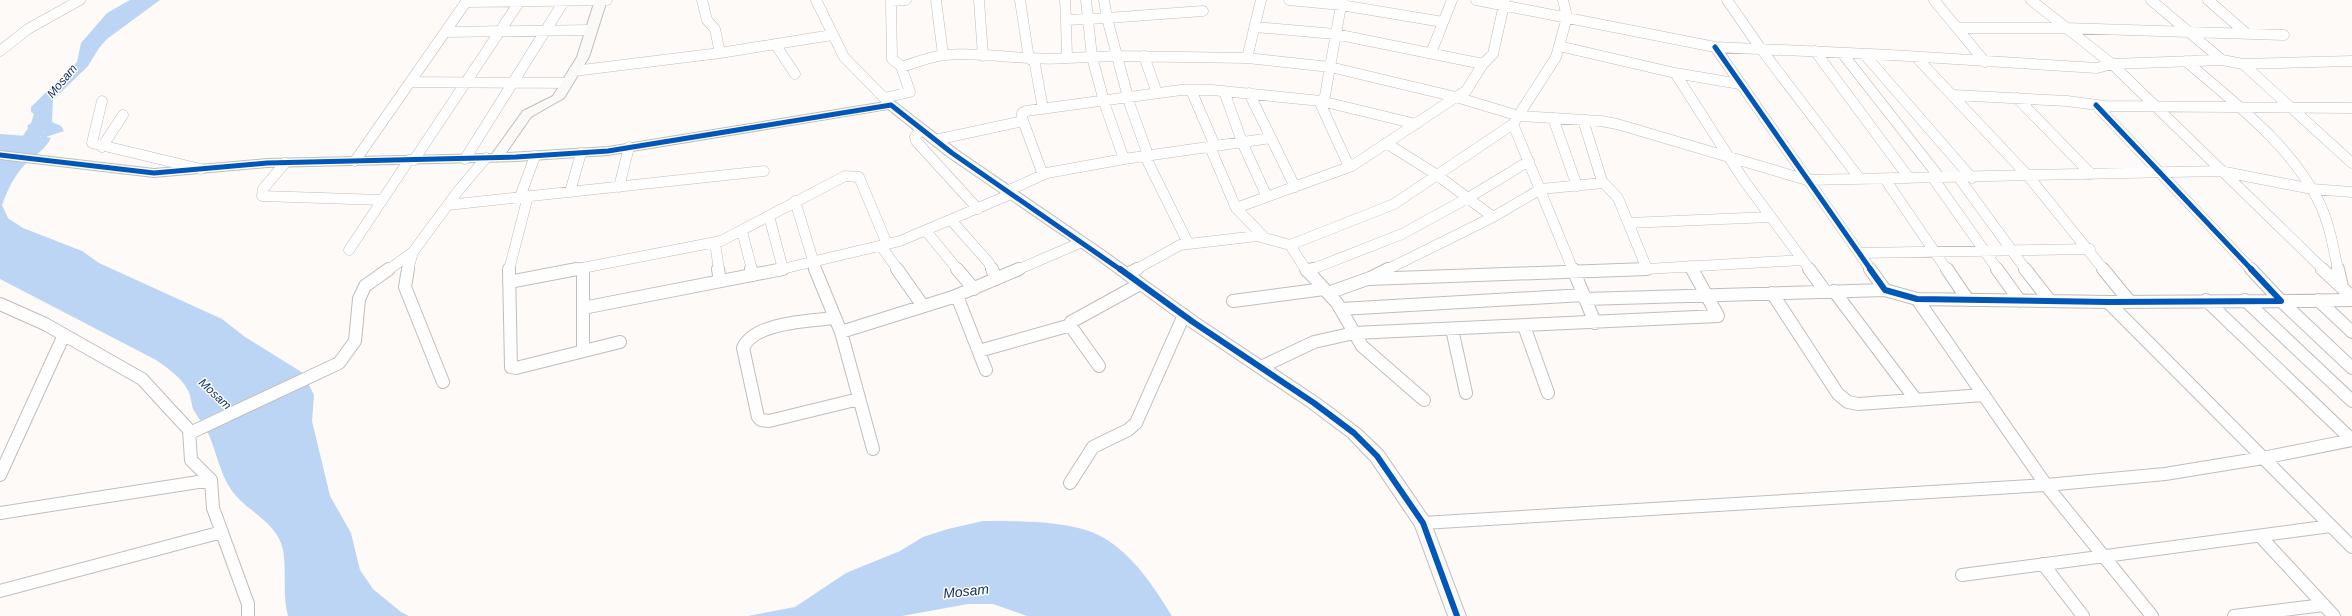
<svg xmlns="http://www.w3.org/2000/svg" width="2352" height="616" font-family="Arial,sans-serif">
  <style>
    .water { fill: #bdd5f4 }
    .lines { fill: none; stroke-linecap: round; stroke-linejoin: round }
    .river { fill: #bdd5f4; fill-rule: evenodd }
    .street-far1-casing { stroke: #c0bebc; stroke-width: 11 }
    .street-casing { stroke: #c0bebc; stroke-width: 14 }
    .secondary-casing { stroke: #c0bebc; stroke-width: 2 }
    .street-far1 { stroke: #fffefe; stroke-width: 10 }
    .street { stroke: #fffefe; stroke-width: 12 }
    .secondary { fill: #fbf9f8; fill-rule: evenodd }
    .cycleway-far1-casing { stroke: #fffbf5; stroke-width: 7 }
    .cycleway-casing { stroke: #fffbf5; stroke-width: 9 }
    .cycleway-far1 { stroke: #0057b8; stroke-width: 5 }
    .cycleway { stroke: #0057b8; stroke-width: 6 }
    .labels { text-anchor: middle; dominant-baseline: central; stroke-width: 3; stroke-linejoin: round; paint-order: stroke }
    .water-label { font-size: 12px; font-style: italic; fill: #0c3565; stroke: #fffbf5 }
    .near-water-label { font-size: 14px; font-style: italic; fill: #0c3565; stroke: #fffbf5 }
  </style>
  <rect width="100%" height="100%" fill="#fdfaf7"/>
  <path class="water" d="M130,0h30l-53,39 -8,9 -11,18 -35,34 -1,22 9,4 3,5 -18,6 5,1c-6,13 -21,20 -30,31 -9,11 -14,23 -19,36l6,13 15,10 59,23 17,12 123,56 23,18 58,36 11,22 -2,26 18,75 21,37 9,37 13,19 28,23 8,4h-121c-6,-22 -1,-44 -5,-66 -6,-29 -36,-38 -51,-59 -12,-17 -15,-37 -23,-56 -4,-9 -11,-17 -16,-26 -2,-6 -2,-15 -6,-20 -7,-13 -20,-21 -31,-29l-156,-81v-145l41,3 -1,-2 5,-4h-15l-3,-5 12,-9 -8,-5v-5l46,-45 4,-19 26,-30z
    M983,521c34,0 92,-1 121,17 30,18 50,49 68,78h-145l-34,-12h-25l-66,12h-154l47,-9 51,-34 54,-22 23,-14 25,-8z"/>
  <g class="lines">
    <path class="river" d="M43,101l6,1 2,4 -2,18 -43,62 -6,2v-19l31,-45 6,-22z"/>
    <defs>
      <path id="street-far1" d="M467,0l-1,2 141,-2
        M816,0l28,57 45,46
        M936,0l7,55
        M979,0l4,56
        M1020,0l9,59
        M1065,0l1,20
        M1086,0l6,57 25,-1 13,49 18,50
        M1104,0l3,18 96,-7
        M1261,0l-14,58 83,9
        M1289,0l52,5 102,17
        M1476,0l239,47 176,8 206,13 15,-4 110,-4 21,4 109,-3
        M1727,0l34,49 99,130
        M1934,0l51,62
        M2031,0l81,64 212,206
        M2151,0l71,60
        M2208,0l39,34
        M1255,27l80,7 148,30 -17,27 -10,6
        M1957,28h109l218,7
        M446,32l146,-2
        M775,44l20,30
        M1559,46l116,27 65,11
        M1715,47l156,223
        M0,51l28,-22 52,-29
        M1815,51l94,127
        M720,53l112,-18
        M1431,53l21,-53
        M1842,53l98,125
        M1864,54l108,124
        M1144,56l13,37
        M1916,57l113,120 75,93
        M1247,58l-130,-2 -10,-38 -41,2 1,38 25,-1 13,48 19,54 147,-21 -22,-45
        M1034,59l9,50
        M2186,61c47,41 103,82 132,139 11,21 15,46 20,70
        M1483,64l10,-10 12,-54
        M2243,64l109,99
        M901,67c14,-4 30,-11 44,-12 41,-4 81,7 122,3
        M1330,67l126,30 -104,69 -5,-4 -27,-59 5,-7z
        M1330,67l12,-67
        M574,71l146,-18 -5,-24 -8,-9 -5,-20
        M1675,73l68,106 67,91
        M410,82l157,1
        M1191,90l24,56
        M1224,91l18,51 25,55
        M1954,95l113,6 38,5 247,2
        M1456,97l63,19 82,5 16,3 190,56 413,-9 92,18 40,3
        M884,98l26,-6 -9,-26 -9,-7 -1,-58 15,-1
        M2017,98l74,76
        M102,101l-10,42 109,26
        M2096,105l156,165
        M1553,118l24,68
        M1583,120l19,61 16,17 29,71
        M1513,124l60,146
        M921,129l-6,8 1,4 62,68
        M1271,138l24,49
        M935,140l88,-19
        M1386,143l51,32 56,42
        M102,147l21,-32
        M1210,147l26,61
        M1145,156l43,87
        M465,159l99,-158
        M414,160l106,-159
        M355,161l111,-159
        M285,163l-22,26 -1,7 120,4
        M1043,175l-21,-57v-5l4,-2 155,-21h31l109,11 95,23
        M1933,178l65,92
        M1959,178l67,92
        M1885,179l62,91
        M619,187l10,-40
        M1007,191l40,-18 77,-14
        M570,192l11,-39
        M520,197l15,-41
        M795,201l21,69
        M448,205l316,-34
        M769,216l14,53
        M951,220l38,43 3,7
        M1628,223l142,-6
        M742,231l10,39
        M926,231l32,39
        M1264,237l-28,-29 116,-42
        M715,243l4,27
        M1290,245l16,25
        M881,246l17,24
        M349,250l60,-90
        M1859,253l231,-4
        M1690,266l2,4
        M583,268v2
        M388,270l25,-18 45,-61 28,-33
        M408,270l5,-18
        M509,270l19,-74
        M572,270l149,-29 124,-65 14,1 28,67
        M778,270l122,-29 111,-47
        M1017,270l65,-28
        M1135,270l45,-25 77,-9 33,9 104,-41 119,-80 43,-67 11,-40 -4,-17
        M1310,270l92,-36 66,-36 61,-37
        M1386,270l107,-53 48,-28 62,-6
        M1629,270l173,-10"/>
      <path id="street" d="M408,269l-3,18 38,95
        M509,269l2,98 5,1 104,-26
        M583,269v82
        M718,269l2,12
        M751,269l2,6
        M815,269l26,63 32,117
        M897,269l26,37
        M957,269l17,20
        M992,269l4,10
        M1306,269l31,34 25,43 62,54
        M1573,269l22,54
        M1809,269l16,22
        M1870,269l15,21 32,9 191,3 173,-1 -30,-32
        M1947,269l21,31
        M1997,269l23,32
        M2025,269l25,32
        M2103,269l27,33
        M2322,269l30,28
        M2338,269l4,18
        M1307,271l6,-2
        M1128,274l9,-5
        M1368,279l279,-10
        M509,282l68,-13
        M1834,291l82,109
        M1328,293l42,-15 18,-9
        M1772,293l66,101 10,8 10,2 126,-9
        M957,296l29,74
        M1585,299l300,-9
        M1917,299l129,186 106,131
        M2206,300l146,140
        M2245,300l107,101
        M2318,300l34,32
        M1233,301l91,-12
        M2281,301l71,67
        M2281,301l71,-1
        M2108,302l244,245
        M0,304l45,20 97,55 47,51 2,30 20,20 2,28 35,96v12
        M583,308l200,-39
        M1341,309l243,-14
        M835,318c-25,3 -81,4 -92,30l15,69 3,3 8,1 90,-22
        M1524,326l24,67
        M1452,329l14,64
        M841,332l112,-35 66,-28
        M979,351l92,-26
        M1099,366l-27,-38 -1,-6 69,-38
        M1261,367l53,-25 40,-9 364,-17 -26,-47
        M190,433l149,-70 16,-22 4,-42 6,-13 24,-17
        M0,475l64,-140
        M1070,483l23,-36 35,-17 8,-7 48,-108
        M0,513l211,-33
        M1423,523l623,-38 119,-11 98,-16 89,-18
        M2260,536l74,80
        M2043,564l40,52
        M1962,575l369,-49
        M0,591l222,-59
        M2234,616l90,-11"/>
      <path id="secondary" d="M595,0h12l-18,57 -25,41 -33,19 -25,36 102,-6 283,-46 4,1 62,48 146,100 95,68 122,81 40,30 23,22 46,67 37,98h-18l-33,-90 -44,-65 -23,-24 -40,-30 -120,-81 -95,-70 -146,-100 -59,-47 -280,46 -92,6 -249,6 -113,10 -154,-18v-8l154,18 113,-10 225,-5 31,-43 30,-15 24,-39z"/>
    </defs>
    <use href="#street-far1" class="street-far1-casing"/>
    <use href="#street" class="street-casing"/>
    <use href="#secondary" class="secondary-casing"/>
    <use href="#street-far1" class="street-far1"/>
    <use href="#street" class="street"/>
    <use href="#secondary" class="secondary"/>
    <defs>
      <path id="cycleway-far1" d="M1715,47l156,223
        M2096,105l156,165
        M0,155l154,18 113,-10 249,-6 92,-6 283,-46 61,48 169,117"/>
      <path id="cycleway" d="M1120,269l73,53 121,81 40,30 23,23 46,67 34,93
        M1870,269l15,21 32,9 191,3 173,-1 -30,-32"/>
    </defs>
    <use href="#cycleway-far1" class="cycleway-far1-casing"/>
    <use href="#cycleway" class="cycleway-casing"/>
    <use href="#cycleway-far1" class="cycleway-far1"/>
    <use href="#cycleway" class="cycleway"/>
  </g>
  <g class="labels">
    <g class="water-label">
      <text transform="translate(62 81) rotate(-50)">Mosam</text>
      <text transform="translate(215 394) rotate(43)">Mosam</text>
    </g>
    <g class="near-water-label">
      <text transform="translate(966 591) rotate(-6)">Mosam</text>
    </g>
  </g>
</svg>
